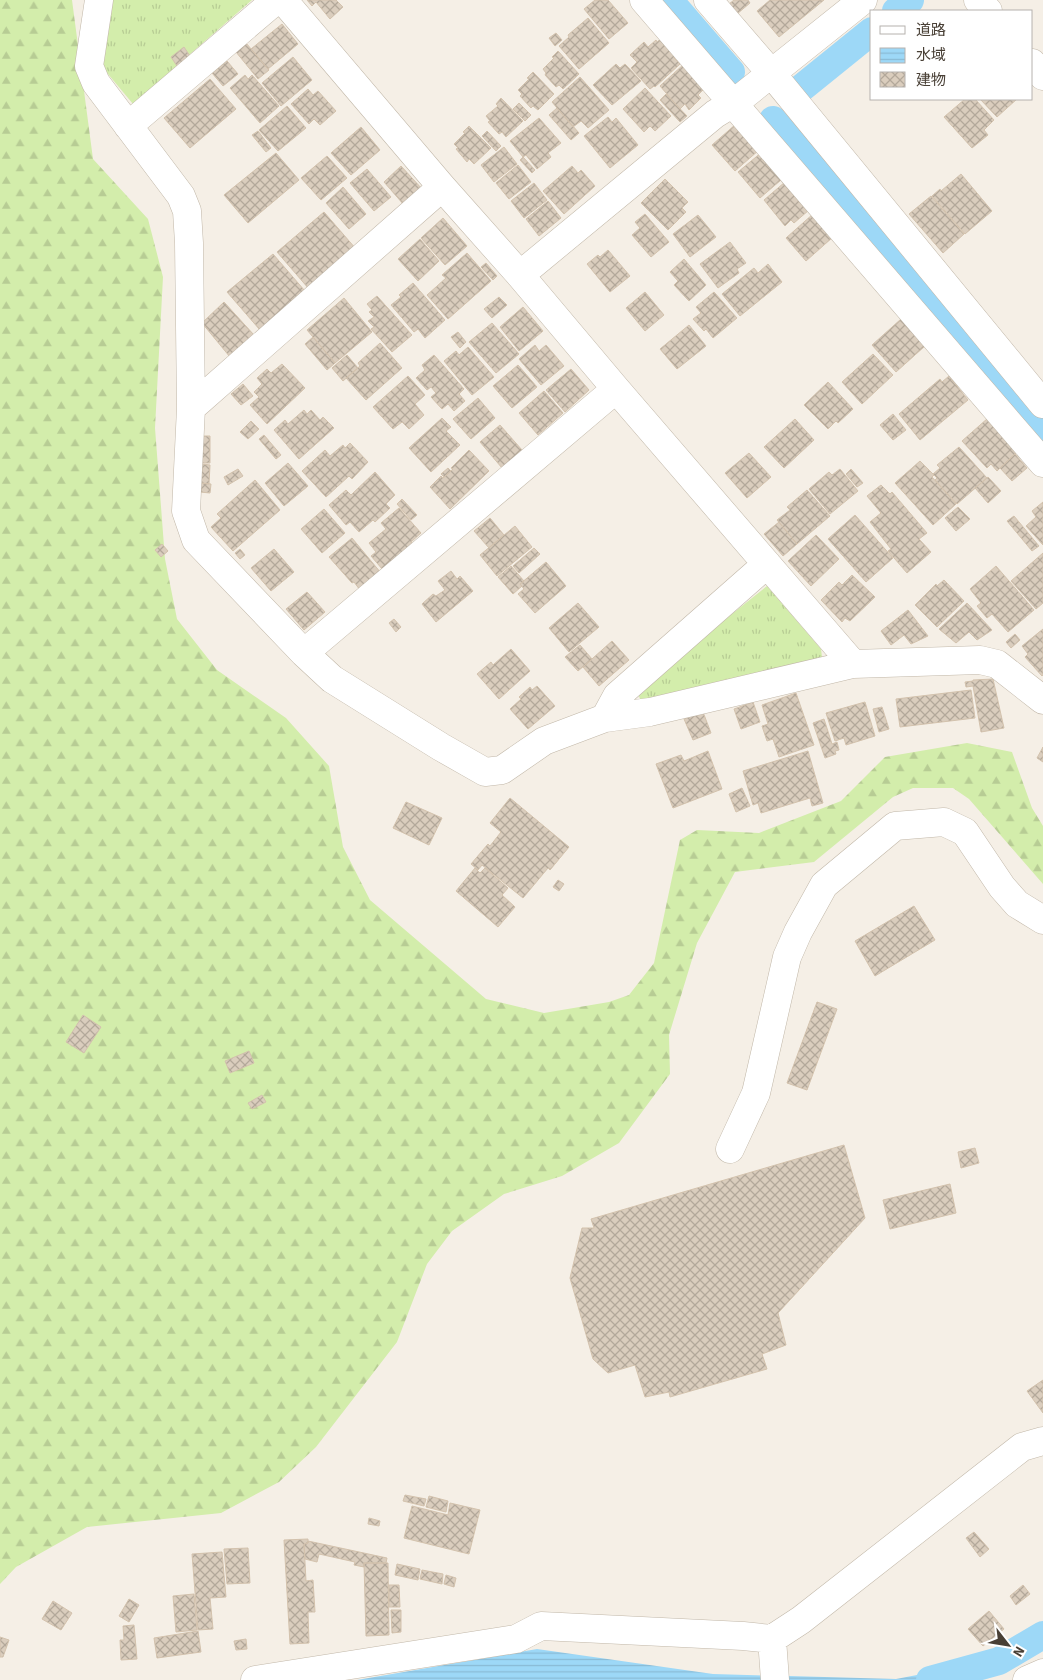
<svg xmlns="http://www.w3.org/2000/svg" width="1043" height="1680" font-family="'Source Sans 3','Noto Sans JP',sans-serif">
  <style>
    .grass { fill: url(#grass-tufts) }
    .forest { fill: url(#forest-firs) }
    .water { fill: url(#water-rules) }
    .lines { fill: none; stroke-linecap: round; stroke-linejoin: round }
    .canal { stroke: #9dd8f7; stroke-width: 28 }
    .building { fill: url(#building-cross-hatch); stroke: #d3c2ad }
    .minor-casing { stroke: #c1b7a8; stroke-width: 29 }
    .minor { stroke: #fff; stroke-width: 28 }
  </style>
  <defs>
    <pattern id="grass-tufts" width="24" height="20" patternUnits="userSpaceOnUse" patternTransform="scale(1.25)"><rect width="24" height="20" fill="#d3edab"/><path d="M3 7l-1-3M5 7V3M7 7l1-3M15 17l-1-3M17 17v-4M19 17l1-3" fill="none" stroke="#b7cc94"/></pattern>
    <pattern id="forest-firs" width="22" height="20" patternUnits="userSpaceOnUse" patternTransform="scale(1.25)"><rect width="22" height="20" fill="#d3edab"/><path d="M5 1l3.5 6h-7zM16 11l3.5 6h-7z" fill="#b7cc94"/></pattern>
    <pattern id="water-rules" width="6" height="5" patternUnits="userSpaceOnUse" patternTransform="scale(1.25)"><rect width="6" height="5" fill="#9dd8f7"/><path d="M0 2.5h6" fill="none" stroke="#89bad4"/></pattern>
    <pattern id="building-cross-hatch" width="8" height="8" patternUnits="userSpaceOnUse" patternTransform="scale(1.25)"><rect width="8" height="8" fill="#dacdbd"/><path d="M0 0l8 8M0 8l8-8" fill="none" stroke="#b3a89a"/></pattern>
  </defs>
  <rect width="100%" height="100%" fill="#f5efe6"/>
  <path class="grass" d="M113,0h139l-119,104 -30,-36z
    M767,586l54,63 1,8 -4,7 -175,41 -7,-15z"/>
  <path class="forest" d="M0,0h72l21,159 55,60 15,58 -8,151 10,131 12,60 40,51 69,48 43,48 14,81 27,53 116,99 58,14 65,-11 20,-7 25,-32 26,-123 17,-10 62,3 82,-32 44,-44 82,-14 45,9 20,56 11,18v58l-74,-85 -16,-11h-40l-20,9 -79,65 -79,10 -38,71 -28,92 1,39 -51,69 -57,33 -58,18 -52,37 -25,33 -30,78 -81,105 -37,35 -58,31 -134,14 -71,40 -16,17z"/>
  <path class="water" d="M537,1649l176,25 183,5 63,-12 1,13h-603z"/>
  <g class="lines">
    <path class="canal" d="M669,0l62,72
      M896,11l14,-11
      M799,90l73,-59
      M773,120l270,317
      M930,1680l69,-19 44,-26"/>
  </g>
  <path class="building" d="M307,0h29l7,7 -13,12 -14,-17 -4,4z
    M595,0h13l20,23 -19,16 -25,-30z
    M734,0h14l2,3 -13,11 -8,-10z
    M770,0h54l-45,37 -22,-26z
    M588,18l21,25 -30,26 -20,-23 10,-9 -1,-2z
    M282,24l16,20 -30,25 -17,-20z
    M556,33l6,7 -7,6 -6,-8z
    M663,37l16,17 -5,4 6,6 -25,23 -1,-1 -4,3 -19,-21 6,-6 -7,-7 14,-13 4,5 8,-7 1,2z
    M246,43l23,27 -11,9 -22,-27z
    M184,47l6,9 -13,10 -6,-9z
    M558,51l21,23 -16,15 -4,-4 -3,2 -11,-12 1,-2 -3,-4 11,-11 -2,-1z
    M293,57l19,23 -31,26 -19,-23z
    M227,61l11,13 -15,12 -11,-13z
    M616,64l4,4 5,-4 16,17 -29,24 -19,-20z
    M684,64l20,25 -6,6 3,3 -12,12 -4,-6 -5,5 -20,-23z
    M533,72l21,22 -16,16 -5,-4 -2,2 -11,-12 2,-2 -4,-4 11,-11 -2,-1z
    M245,75l3,4 4,-4 27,31 -19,17 -30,-35z
    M580,77l29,33 -21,18 -7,-7 -8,6 -21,-25z
    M210,79l26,30 -46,39 -26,-30z
    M645,88l26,28 -16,15 -5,-5 -6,6 -21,-23z
    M308,89l5,6 5,-4 18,20 -16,14 -6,-6 -5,5 -18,-20z
    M666,94l21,22 -7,6 -20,-22z
    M501,98l22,23 -17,16 -4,-5 -3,2 -11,-12 2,-1 -4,-5 12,-10 -2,-2z
    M965,99h10l19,21 -10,10 4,5 -16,13 -28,-31z
    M980,99h37l-20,18z
    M519,103l12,12 -6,6 -12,-12z
    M287,106l19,22 -28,23 -19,-21z
    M557,108l22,25 -8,7 -22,-25z
    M608,117l4,5 4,-4 22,27 -28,23 -26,-32z
    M539,118l22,25 -13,10 3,4 -14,12 -11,-14 -3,2 -13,-16z
    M736,124l23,26 -24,21 -23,-26z
    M469,126l22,22 -17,16 -5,-5 -2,3 -11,-13 2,-1 -4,-4 11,-11 -2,-1z
    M361,127l19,23 -29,25 -20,-22z
    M258,131l13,17 -5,4 -14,-17z
    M487,131l14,15 -5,5 -14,-15z
    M504,147l13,17 -23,18 -13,-17z
    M762,152l19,28 -21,18 -22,-26z
    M276,153l23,27 -51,43 -24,-28z
    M327,156l20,22 -26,22 -20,-22z
    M523,157l12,13 -3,3 -12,-13z
    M518,165l13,17 -22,17 -13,-16z
    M401,166l22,24 -19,15 -20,-23z
    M572,166l6,7 3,-3 14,16 -31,28 -21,-23z
    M367,169l24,28 -17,14 -24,-28z
    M961,174l31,37 -27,23 -33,-38 8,-7 1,2z
    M665,179l23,23 -6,6 4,4 -18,18 -27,-27z
    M785,182l24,28 -15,13 -3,-3 -6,6 -21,-26z
    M534,183l13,17 -23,18 -13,-17z
    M343,187l23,27 -17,15 -23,-26z
    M931,196l33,38 -21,19 -34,-39z
    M548,201l13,17 -22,18 -13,-17z
    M324,212l32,37 -47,40 -32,-37z
    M645,214l24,28 -18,15 -19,-22 8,-7 -5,-6z
    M813,214l20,23 -27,24 -20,-23z
    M698,215l18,22 -26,20 -17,-23z
    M443,218l24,28 -22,19 -24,-27z
    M420,239l19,22 -21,20 -20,-22z
    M730,242l16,21 -9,6 2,4 -21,15 -18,-24z
    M608,250l22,26 -20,16 -23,-28 11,-9 2,2z
    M467,253l24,28 -43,38 -21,-24 19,-17 -4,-3z
    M273,254l32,37 -45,39 -33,-38z
    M684,259l22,26 -17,16 -15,-16 4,-4 -8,-9z
    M486,263l11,13 -4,4 -12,-13z
    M768,264l14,18 -42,34 -18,-22 32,-26 4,5z
    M413,283l32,37 -20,18 -7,-9 -4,3 -23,-27 10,-8 -2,-2z
    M645,292l19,23 -19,16 -19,-23z
    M714,292l23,26 -24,20 -7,-9 -2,2 -11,-12 8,-6 -5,-6z
    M377,296l35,39 -20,17 -21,-23 3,-2 -6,-6 6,-4 -5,-5 3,-2 -5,-6z
    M499,297l8,8 -15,13 -8,-9z
    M344,298l28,34 -37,31 -28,-33z
    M224,302l30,33 -24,22 -28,-34z
    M523,307l20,24 -24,20 -19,-24z
    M901,319l24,27 -29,26 -24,-27z
    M492,323l27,31 -23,19 -27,-31z
    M689,325l17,21 -29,23 -17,-20z
    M458,332l8,10 -6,6 -9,-11z
    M313,337l22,26 -8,7 -22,-26z
    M380,343l22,25 -36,32 -20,-22 14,-12 -2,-3z
    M535,345l4,6 7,-6 18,21 -23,19 -22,-26z
    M468,347l26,30 -22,18 -28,-34 12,-10 3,4z
    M873,354l20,21 -31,29 -20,-22z
    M347,355l11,13 -15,13 -11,-13z
    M434,355l30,34 -5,5 6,7 -11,10 -6,-7 -6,5 -11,-12 5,-4 -5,-6 -4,3 -11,-12 9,-8 -3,-5z
    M282,364l23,24 -38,36 -17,-19 9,-8 -5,-5 8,-8 -5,-6 10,-9 4,4z
    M518,365l19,22 -25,21 -19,-22z
    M571,369l18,21 -24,22 -19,-22z
    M408,376l17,19 -10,9 9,11 -15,14 -7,-7 -9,7 -20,-22z
    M949,376l19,24 -48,40 -21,-26 41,-35 2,3z
    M828,382l25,27 -15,14 -2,-2 -8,8 -24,-24z
    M243,384l10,12 -12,9 -10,-11z
    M544,391l19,22 -25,22 -19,-22z
    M478,398l17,20 -24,21 -18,-20z
    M304,410l3,4 4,-4 9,10 3,-3 11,11 -35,31 -25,-29 11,-10 3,4z
    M893,414l13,16 -13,10 -13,-15z
    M442,418l9,9 -5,4 14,14 -29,27 -22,-24z
    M988,418l30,33 -21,20 -6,-7 -4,4 -25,-27z
    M795,419l19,21 -30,28 -20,-21z
    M251,421l8,8 -11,10 -8,-7z
    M500,425l22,25 -20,18 -22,-26z
    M264,435l17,20 -5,4 -17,-20z
    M202,436h8v27h-9z
    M350,443l18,19 -16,17 -3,-3 -23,21 -24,-26 23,-21 5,6 13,-11 2,3z
    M959,447l28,31 -30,26 -22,-24 2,-2 -4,-4 7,-6 -3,-3z
    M469,450l20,21 -39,38 -20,-22 11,-11 2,2 10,-9 -2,-1z
    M749,453l22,24 -24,21 -22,-25z
    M1015,454l12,14 -15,13 -12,-13z
    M920,461l14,14 -2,2 24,27 -23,21 -38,-42z
    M288,463l20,23 -24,20 -19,-23z
    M202,464l8,1 -1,19 -9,-1z
    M448,468l3,3 -7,6 -3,-3z
    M238,469l5,7 -15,9 -4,-8z
    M840,469l18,22 -28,23 -21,-25 20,-17 3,3z
    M851,469l12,14 -6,4 -11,-13z
    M375,472l20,23 -9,9 4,4 -15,14 -2,-2 -14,12 -9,-10 -4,3 -17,-20 17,-15 5,5z
    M988,477l13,14 -13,12 -13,-15z
    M255,480l25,30 -47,41 -22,-24 10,-9 -4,-4z
    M201,483l10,1 -1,9 -10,-1z
    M881,485l9,9 2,-2 35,41 -8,6 12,13 -24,21 -19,-22 3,-2 -21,-27 11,-9 -14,-17z
    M807,490l23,26 -33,28 -20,-24 13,-10 -3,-3z
    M402,499l15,16 -6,5 -14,-16z
    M1043,502v43l-17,-19 10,-9 -4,-6z
    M958,507l12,12 -14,12 -11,-13z
    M399,508l22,25 -10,9 2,3 -30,25 -12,-14 5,-4 -7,-9 17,-14 -5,-6z
    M324,509l21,24 -23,20 -21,-24z
    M855,515l38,43 -27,24 -38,-43z
    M1014,516l25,30 -7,5 -25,-30z
    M490,518l14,17 -15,13 -15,-17z
    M779,522l18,22 -14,12 -19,-22z
    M515,526l17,21 -35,29 -17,-21z
    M816,535l23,24 -28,27 -23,-25z
    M352,538l29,35 -21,17 -6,-8 -2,1 -23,-26z
    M162,544l6,7 -7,6 -6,-7z
    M534,548l6,6 -21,19 -6,-7z
    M240,549l5,6 -5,4 -5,-6z
    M274,549l20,23 -23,19 -20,-23z
    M1043,553v50l-7,6 -25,-28z
    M546,562l20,24 -31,27 -17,-19 6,-5 -4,-5z
    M511,566l13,15 -4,3 2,2 -9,8 -15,-17z
    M996,566l38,44 -26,22 -16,-18 -5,4 -10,-12 4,-3 -11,-14z
    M451,571l6,8 3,-3 13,15 -37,31 -14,-18 11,-10 3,2 9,-6 -7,-9z
    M852,575l23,22 -25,24 -5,-3 -3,4 -21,-22 18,-18 3,3z
    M944,580l20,21 -27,26 -22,-22 21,-21 1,2z
    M307,592l18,20 -21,18 -18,-21z
    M578,603l21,24 -30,25 -20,-24z
    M967,603l25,27 -15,10 -8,-8 -13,11 -17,-14z
    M908,610l20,26 -17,8 -7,-9 -13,10 -10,-14z
    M394,619l7,8 -5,5 -7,-9z
    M1043,629v46l-1,1 -17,-19 3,-3 -6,-8z
    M1015,634l5,6 -9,8 -5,-6z
    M612,641l17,19 -30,26 -16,-19z
    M580,645l12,14 -14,12 -13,-14z
    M511,649l19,22 -31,28 -22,-25 14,-12 2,3z
    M993,679l11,49 -23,4 -8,-46 -7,1 -1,-5 8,-1v-1z
    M537,686l18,20 -27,23 -18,-20 11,-10 -2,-2 11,-10 2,3z
    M971,690l4,28 -75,9 -4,-28z
    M796,693l18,52 -35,12 -6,-18 -6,2 -5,-15 6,-2 -6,-19z
    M753,702l7,20 -19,7 -7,-20z
    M865,702l10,34 -29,9 -2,-7 -9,3 -9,-28z
    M882,707l7,22 -10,3 -6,-23z
    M703,712l8,21 -18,7 -9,-21z
    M824,719l8,25 5,-2 2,8 -4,1 1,3 -11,4 -12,-35z
    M1043,747v15l-6,-4z
    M708,751l14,38 -49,19 -17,-44 25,-9 3,6z
    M808,751l15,52 -11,3 -2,-8 -49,15 -3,-10 -5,2 -10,-34z
    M742,788l8,18 -14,6 -7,-18z
    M510,798l59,49 -19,23 -2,-2 -25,30 -41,-33 -4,5 -7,-6 17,-20 2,2 11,-14 -11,-9z
    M406,802l36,16 -13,27 -36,-17z
    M475,868l5,5 5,-5 23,20 -6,7 13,12 -17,20 -42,-36z
    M558,880l6,4 -5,7 -6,-4z
    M914,906l21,34 -60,36 -20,-35z
    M817,1002l20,7 -30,81 -20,-7z
    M83,1015l18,12 -17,26 -18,-11z
    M249,1051l5,12 -24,10 -5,-12z
    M262,1095l4,7 -14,7 -4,-6z
    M844,1145l21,73 -87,95 8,32 -24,9 5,15 -97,28 -1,-5 -24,5 -10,-32 -27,8 -15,-14 -23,-81 12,-50h12l-3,-9z
    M975,1148l4,15 -18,5 -3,-16z
    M950,1184l6,29 -66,16 -7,-29z
    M1043,1380v33l-16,-22z
    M405,1495l21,4 -2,7 -21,-5z
    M429,1496l19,5 -2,11 -20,-5z
    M450,1503l30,7 -11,44 -65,-16 8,-32 36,9z
    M369,1518l11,3 -1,5 -11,-2z
    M974,1532l15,17 -9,8 -14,-19z
    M308,1539v4l-4,1 2,37 7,-1 2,32h-7l1,31 -19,1 -6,-104z
    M308,1541l79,17 -1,5h-22v4l-10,-2 1,-3 -36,-8 -2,8 -12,-3 -1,-15 4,-1z
    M248,1548l2,35 -23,1 -3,-35z
    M222,1552l4,45 -16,1 3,31 -15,1 -6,-76z
    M364,1563h24l1,72 -23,1z
    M397,1564l23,5 -2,11 -23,-5z
    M422,1570l21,4 -1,10 -22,-5z
    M446,1575l10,3 -2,9 -10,-3z
    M389,1585h10l1,22h-11z
    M1023,1585l7,9 -14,11 -6,-9z
    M194,1594l3,36 -21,2 -3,-36z
    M129,1599l10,6 -10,17 -10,-6z
    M53,1601l19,12 -11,17 -19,-11z
    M391,1610h10v22l-9,1z
    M989,1611l15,18 -21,17 -15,-17z
    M134,1625l3,34 -16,1 -1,-20h4l-1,-14z
    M198,1631l3,21 -44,6 -3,-20z
    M0,1637l9,3 -6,17h-3z
    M246,1639l1,10 -11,1 -2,-9z"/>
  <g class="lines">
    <defs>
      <path id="minor" d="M99,0l-10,66 7,17 85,113 6,15 2,32 2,165 -5,103 10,29 108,113 28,26 109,68 44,25 17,-2 42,-29 61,-23 45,-6 203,-48 127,-4 17,4 46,36
        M283,0l159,187 78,88 96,114 237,275
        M644,0l399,463
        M708,0l63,73 272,331
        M978,0l10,11
        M1032,63l11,13
        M128,126l148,-126
        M520,275l195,-161 23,-14 125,-100
        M191,408l251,-221
        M304,653l312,-264
        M605,718l12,-22 150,-132
        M730,1149l26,-56 31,-136 11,-25 26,-47 71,-59 49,-4 21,10 37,55 15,17 26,16
        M772,1639l3,41
        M255,1680l261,-41 25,-13 202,10 29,3 29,-19 221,-173 21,-6
        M1027,1680l16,-7"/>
    </defs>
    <use href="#minor" class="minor-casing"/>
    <use href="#minor" class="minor"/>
  </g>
  <rect x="870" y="10" width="162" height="90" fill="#ffffff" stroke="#b6b2ae"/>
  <rect x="880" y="26" width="25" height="8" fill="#ffffff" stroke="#b6b2ae"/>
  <text x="916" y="35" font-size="15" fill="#483f35">道路</text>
  <rect x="880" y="48" width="25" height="15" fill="url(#water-rules)" stroke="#b6b2ae"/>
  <text x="916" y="60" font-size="15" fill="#483f35">水域</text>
  <rect x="880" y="72" width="25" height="15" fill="url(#building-cross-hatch)" stroke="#b6b2ae"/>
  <text x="916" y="85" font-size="15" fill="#483f35">建物</text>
  <g transform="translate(1008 1645) rotate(121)" stroke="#ffffff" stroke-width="4" paint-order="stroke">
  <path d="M0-4L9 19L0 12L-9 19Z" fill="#483f35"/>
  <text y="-8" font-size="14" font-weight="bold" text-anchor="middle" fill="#483f35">N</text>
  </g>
</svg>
